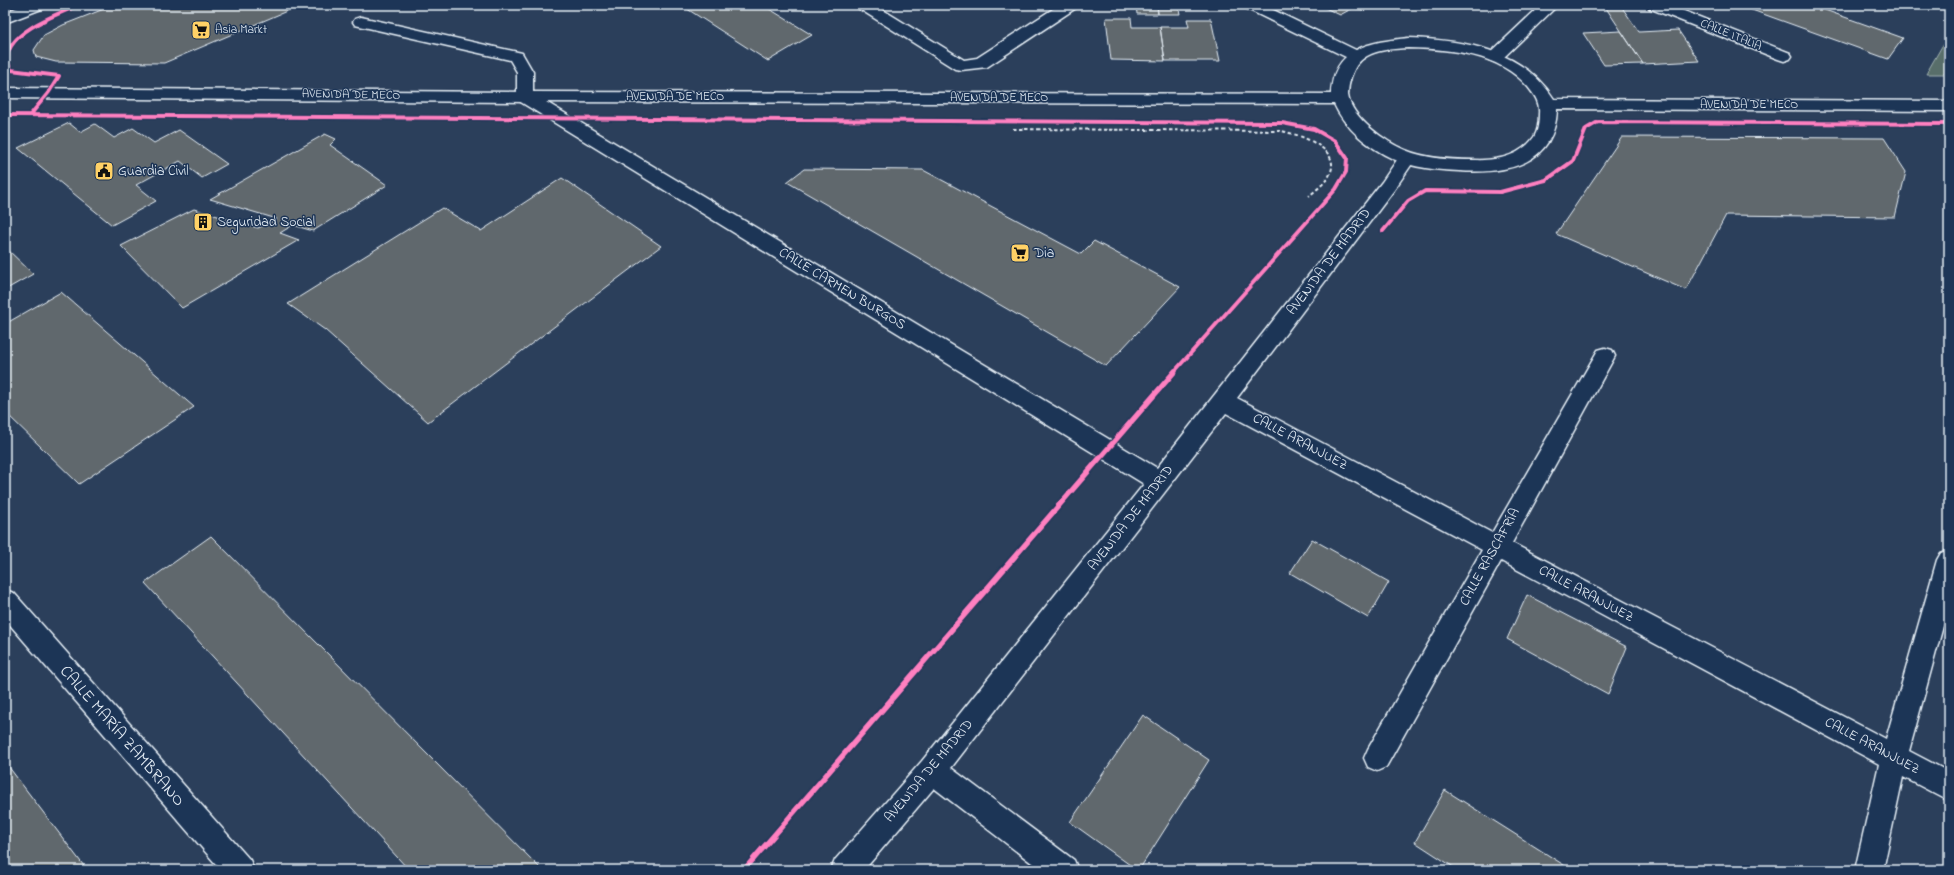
<svg xmlns="http://www.w3.org/2000/svg" width="1954" height="875" font-family="'Indie Flower',sans-serif">
  <style>
    .green { fill: #586e6a; stroke: #a0b0b1 }
    .building { fill: #61686d; stroke: #e8f1f8 }
    .lines { fill: none; stroke-linecap: round; stroke-linejoin: round }
    .service-casing { stroke: #e8f1f8; stroke-width: 3 }
    .minor-casing { stroke: #e8f1f8; stroke-width: 3 }
    .tertiary-casing { stroke: #e8f1f8; stroke-width: 3 }
    .path { stroke: #e8f1f8; stroke-width: 2; stroke-dasharray: 3.5 2.5; stroke-linecap: butt }
    .service { fill: #1d3557; fill-rule: evenodd }
    .minor { fill: #1d3557; fill-rule: evenodd }
    .tertiary { fill: #1d3557; fill-rule: evenodd }
    .cycleway-far1-casing { stroke: #1d3557; stroke-width: 6 }
    .cycleway-casing { stroke: #1d3557; stroke-width: 8 }
    .cycleway-far1 { stroke: #ff80c0; stroke-width: 4 }
    .cycleway { stroke: #ff80c0; stroke-width: 5.5 }
    .labels { text-anchor: middle; dominant-baseline: central; stroke-width: 3; stroke-linejoin: round; paint-order: stroke }
    .far-poi-label { font-size: 12px; fill: #e8f1f8; stroke: #1d3557; text-anchor: start }
    .far-street-label { font-size: 12px; fill: #e8f1f8; stroke: #1d3557 }
    .poi-label { font-size: 14px; fill: #e8f1f8; stroke: #1d3557; text-anchor: start }
    .street-label { font-size: 14px; fill: #e8f1f8; stroke: #1d3557 }
    .near-street-label { font-size: 17px; fill: #e8f1f8; stroke: #1d3557 }
  </style>
  <rect width="100%" height="100%" fill="#2b3f5b"/>
  <filter id="ink" filterUnits="userSpaceOnUse"><feTurbulence type="fractalNoise" baseFrequency=".025" numOctaves="2"/><feDisplacementMap in="SourceGraphic" scale="8" xChannelSelector="R" yChannelSelector="G"/><feConvolveMatrix kernelMatrix="1 2 1 2 8 2 1 2 1" color-interpolation-filters="sRGB"/></filter>
  <g filter="url(#ink)">
    <path class="green" d="M1949,34v40h-23z"/>
    <path class="building" d="M114,5h187l-137,58 -108,-1 -20,-5 -2,-7 10,-15 19,-10z
      M681,5h82l49,30 -44,26z
      M1136,5h21l1,9h-21z
      M1157,5h21l2,9h-22z
      M1319,5h77l1,1 -33,4 -11,-2 -13,7z
      M1604,5l17,1 18,26 39,-2 21,31 -56,3z
      M1738,5h73l92,33 -15,21z
      M1106,18h25l1,9h28l5,34 -54,-1z
      M1187,19h24l9,42h-55l-5,-34h29z
      M1621,31l22,33 -39,1 -21,-32z
      M69,123l11,9 15,-8 19,14 19,-10 21,15 25,-13 48,34 -25,14 -22,-17 -44,24 20,16 -44,24 -94,-77z
      M325,134l11,5 -6,6 57,40 -74,46 -20,-6 -13,8 19,7 -117,68 -61,-62 73,-37 64,19 19,-9 -67,-20z
      M1622,137l262,1 22,34 -11,45 -169,-2 -40,75 -130,-56z
      M804,169l119,1 158,84 13,-13 86,46 -74,79 -319,-184z
      M562,178l99,68 -233,176 -103,-92 -37,-26 154,-96 39,23z
      M5,247l28,27 -28,16z
      M61,292l133,115 -115,77 -74,-72v-88z
      M211,536l331,334h-133l-264,-287z
      M1312,539l77,43 -21,36 -78,-45z
      M1527,595l100,52 -19,47 -101,-55z
      M1143,715l66,45 -70,110h-2l-67,-48z
      M5,762l82,108h-82z
      M1445,790l122,77 -1,3h-108l-43,-28z"/>
    <g class="lines">
      <defs>
        <path id="service" d="M361,17l161,36 11,19v25l-2,4 -6,1 -6,-1 -2,-4v-25l-7,-12 -155,-35 -2,-3 2,-3z"/>
        <path id="minor" d="M24,5h22l-2,3 -39,15v-11z
          M856,5h19l89,55 13,-2 82,-53h19l-2,3 -89,59 -26,3 -6,-1 -97,-61z
          M1243,5h20l99,48 2,3 -2,3 -6,2 -6,-2 -105,-51z
          M1541,5h17l-57,55 -6,2 -6,-2 -2,-3 2,-3z
          M1647,5h22l121,48 2,3 -2,3 -6,2 -6,-2 -129,-51z
          M525,92l6,1 626,375 225,-286 19,-28 6,-2 6,2 3,4 -22,32 -157,208 255,135 106,-183 7,-2 7,2 3,6 -103,187 374,196 51,-179 4,-7 8,-3v54l-40,147 40,21v29l-46,-24 -20,93h-28l24,-106 -378,-203 -115,206 -9,4 -9,-4 -4,-9 4,-9 114,-199 -256,-137 -275,355 123,92 4,10h-37l-107,-82 -70,82h-33l4,-10 87,-99 222,-277 -625,-383 -2,-4 2,-4z
          M5,590l9,3 236,267 4,10h-33l-216,-251z"/>
        <path id="tertiary" d="M1408,38c55,2 114,11 146,61l395,2v10l-392,-2c-2,57 -52,65 -98,62 -22,-1 -45,-3 -66,-12 -23,-11 -48,-30 -59,-55l-809,-2 -520,-4v-10l520,4 806,2c2,-47 40,-52 77,-56zM1408,48c42,1 91,5 120,39 7,9 12,15 11,27 0,8 -1,17 -5,23 -14,20 -38,24 -60,23 -22,0 -48,-1 -69,-10 -19,-8 -54,-32 -57,-55 0,-6 1,-12 3,-18 3,-9 7,-16 16,-21 12,-7 27,-7 41,-8z"/>
      </defs>
      <use href="#service" class="service-casing"/>
      <use href="#minor" class="minor-casing"/>
      <use href="#tertiary" class="tertiary-casing"/>
      <path class="path" d="M1013,129l269,2c18,4 62,18 47,45 -5,8 -13,14 -20,20"/>
      <use href="#service" class="service"/>
      <use href="#minor" class="minor"/>
      <use href="#tertiary" class="tertiary"/>
      <defs>
        <path id="cycleway-far1" d="M31,114l18,-22 10,-16 -48,-6c-2,-4 -4,-8 -4,-12 2,-27 51,-44 72,-53
          M5,115l1277,8 32,6 21,12 12,17 -1,14 -10,17 -162,183
          M1383,231l25,-30 17,-10 75,1 46,-12 27,-19 13,-32 12,-7 351,2"/>
        <path id="cycleway" d="M744,870l431,-499"/>
      </defs>
      <use href="#cycleway-far1" class="cycleway-far1-casing"/>
      <use href="#cycleway" class="cycleway-casing"/>
      <use href="#cycleway-far1" class="cycleway-far1"/>
      <use href="#cycleway" class="cycleway"/>
    </g>
  </g>
  <defs>
    <symbol id="supermarket-square" viewBox="-11 -11 22 22"><rect x="-9" y="-9" width="18" height="18" rx="4" fill="#ffd166" stroke="#1d3557"/><path d="M-6-5.5h2.5l.6 2H6L4.5 2H-2.5L-4.4-4H-6ZM-1.5 3.2a1.3 1.3 0 1 0 .1 0ZM3 3.2a1.3 1.3 0 1 0 .1 0Z" fill="#111"/></symbol>
    <symbol id="civic-square" viewBox="-11 -11 22 22"><rect x="-9" y="-9" width="18" height="18" rx="4" fill="#ffd166" stroke="#1d3557"/><path d="M-.6-6.5H3V-4.5H.6V-3L4-1V1h2V6H-6V1h2V-1L-.6-3ZM-1.2 2.5V6h2.4V2.5Z" fill="#111"/></symbol>
    <symbol id="building-square" viewBox="-11 -11 22 22"><rect x="-9" y="-9" width="18" height="18" rx="4" fill="#ffd166" stroke="#1d3557"/><path d="M-4-6H4V6H1V3H-1V6H-4ZM-2.5-4.3h1.7v1.8h-1.7ZM.8-4.3h1.7v1.8H.8ZM-2.5-1h1.7V.8h-1.7ZM.8-1h1.7V.8H.8Z" fill="#111"/></symbol>
  </defs>
  <g fill-rule="evenodd">
    <use href="#supermarket-square" x="190" y="19" width="22" height="22"/>
    <use href="#civic-square" x="93" y="160" width="22" height="22"/>
    <use href="#building-square" x="192" y="211" width="22" height="22"/>
    <use href="#supermarket-square" x="1009" y="242" width="22" height="22"/>
  </g>
  <g class="labels">
    <g class="far-poi-label">
      <text x="215" y="30">Asia Markt</text>
    </g>
    <g class="far-street-label">
      <text transform="translate(1731 35) rotate(22)">CALLE ITALIA</text>
      <text transform="translate(351 95) rotate(1)">AVENIDA DE MECO</text>
      <text x="675" y="97">AVENIDA DE MECO</text>
      <text x="999" y="98">AVENIDA DE MECO</text>
      <text x="1749" y="105">AVENIDA DE MECO</text>
    </g>
    <g class="poi-label">
      <text x="118" y="171">Guardia Civil</text>
      <text x="217" y="222">Seguridad Social</text>
      <text x="1034" y="253">Dia</text>
    </g>
    <g class="street-label">
      <text transform="translate(1329 262) rotate(-53)">AVENIDA DE MADRID</text>
      <text transform="translate(842 289) rotate(31)">CALLE CARMEN BURGOS</text>
      <text transform="translate(1300 442) rotate(28)">CALLE ARANJUEZ</text>
      <text transform="translate(1131 518) rotate(-52)">AVENIDA DE MADRID</text>
      <text transform="translate(1490 557) rotate(-61)">CALLE RASCAFRÍA</text>
      <text transform="translate(1586 594) rotate(28)">CALLE ARANJUEZ</text>
      <text transform="translate(1872 746) rotate(28)">CALLE ARANJUEZ</text>
      <text transform="translate(929 771) rotate(-50)">AVENIDA DE MADRID</text>
    </g>
    <g class="near-street-label">
      <text transform="translate(122 736) rotate(49)">CALLE MARÍA ZAMBRANO</text>
    </g>
  </g>
  <rect width="1954" height="875" fill="none" stroke="#1d3557" stroke-width="20"/>
  <rect x="10" y="10" width="1934" height="855" fill="none" stroke="#e8f1f8" stroke-width="1.5" filter="url(#ink)"/>
</svg>
